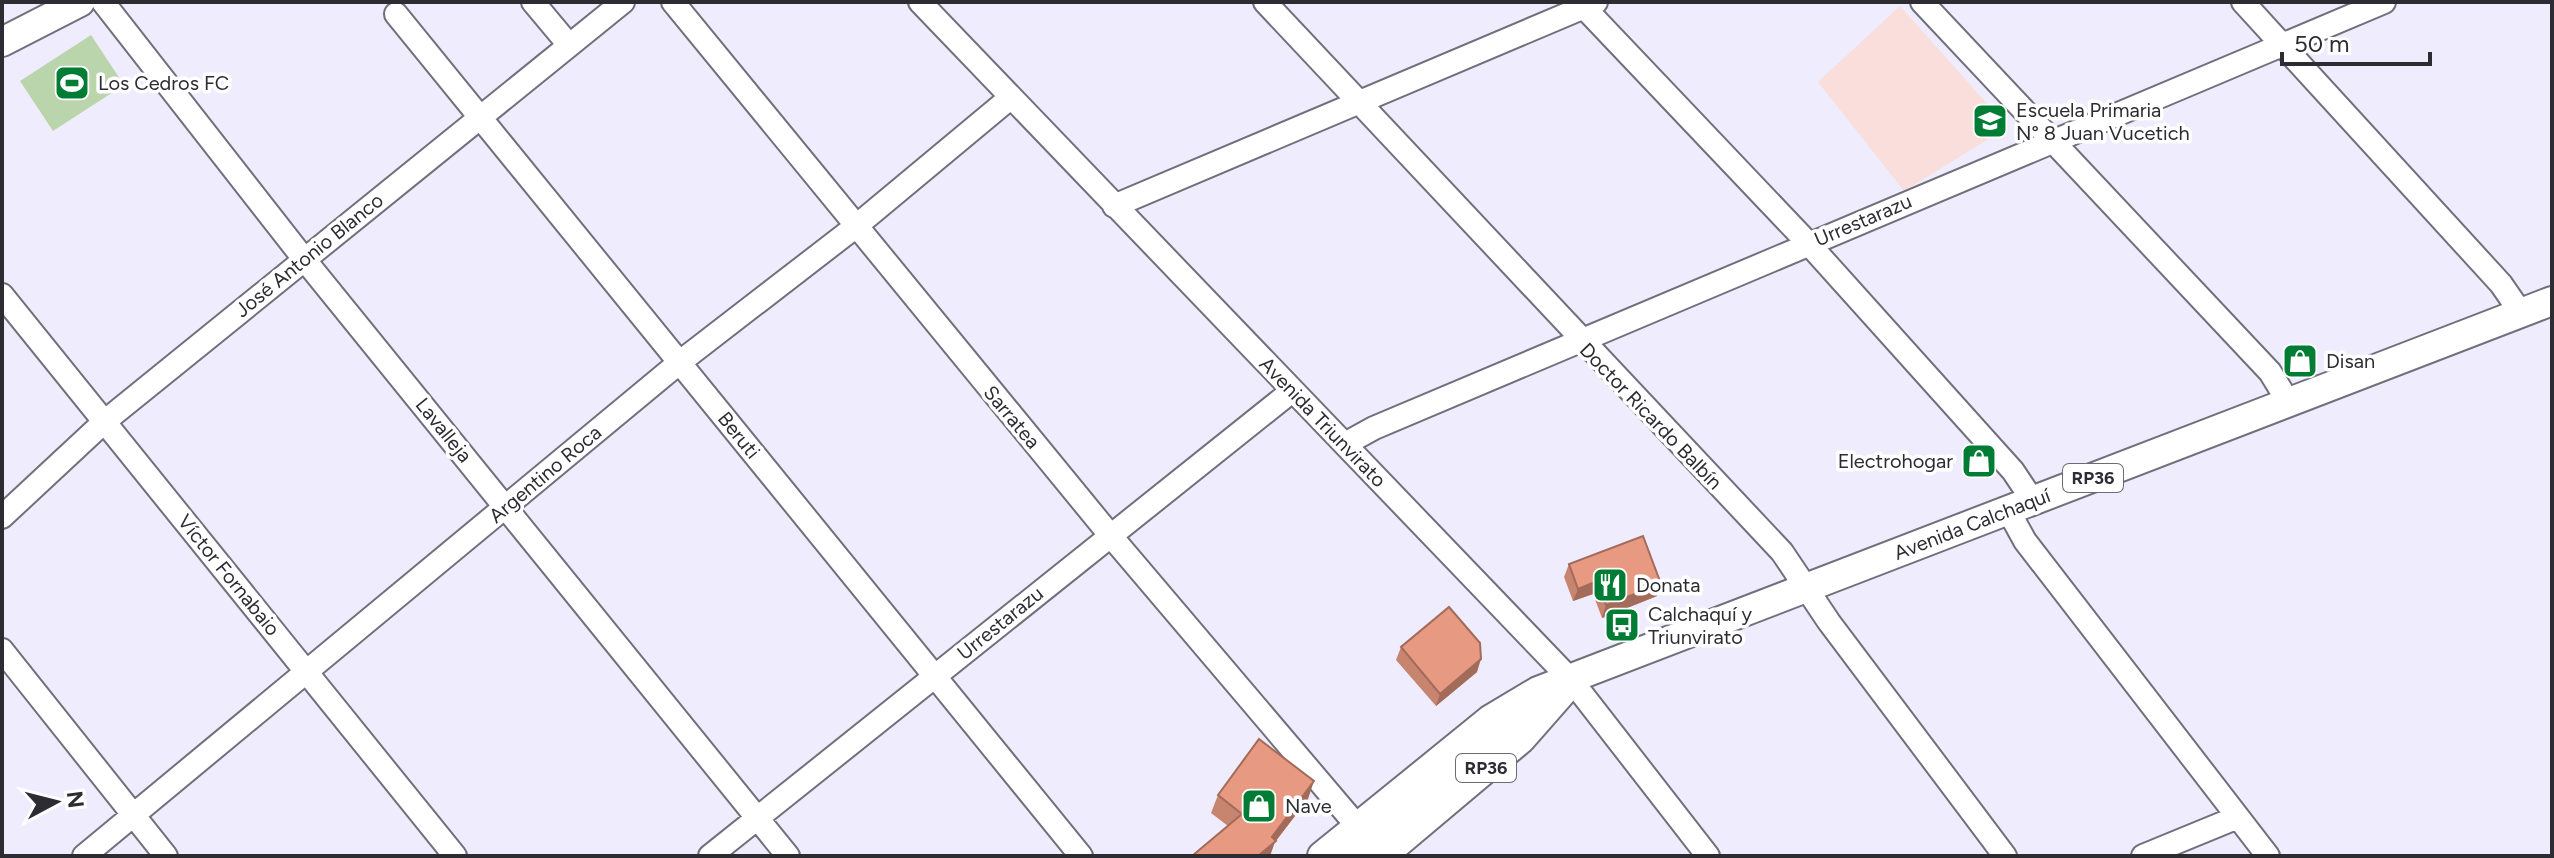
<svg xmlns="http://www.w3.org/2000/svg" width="2554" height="858" font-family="Figtree,sans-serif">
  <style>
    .education { fill: #f9dedc }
    .garden { fill: #bad4ab }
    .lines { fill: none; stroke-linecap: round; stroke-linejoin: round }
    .minor-casing { stroke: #716f7c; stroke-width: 26 }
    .major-casing { stroke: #716f7c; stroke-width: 32 }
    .minor { stroke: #fff; stroke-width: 22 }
    .major { stroke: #fff; stroke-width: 28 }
    .wall { fill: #c7846f }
    .shaded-wall { fill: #a26b5a }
    .building { fill: #e79981; stroke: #a26b5a; stroke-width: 2 }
    .labels { text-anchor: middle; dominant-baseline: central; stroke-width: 7; stroke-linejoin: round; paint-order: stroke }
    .shield { fill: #fff; stroke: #6c6b70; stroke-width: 2 }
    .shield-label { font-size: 18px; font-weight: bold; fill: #2d2c32 }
    .poi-label { font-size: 20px; fill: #2d2c32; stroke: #fff; text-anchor: start }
    .street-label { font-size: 20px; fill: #2d2c32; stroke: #fff }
  </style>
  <rect width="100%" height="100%" fill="#efedfd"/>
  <path class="education" d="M1900,6l108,121 -104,64 -86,-109z"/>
  <path class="garden" d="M91,35l33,50 -71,46 -33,-50z"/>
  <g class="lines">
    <defs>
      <path id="minor" d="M103,2l201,257 484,597
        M533,2l36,43
        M673,2l437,533 248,292
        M920,2l652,679 136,175
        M1265,2l517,550 47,70 176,234
        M1579,2l229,241 205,228 20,30
        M1922,2l348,370 19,31
        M2243,2l258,282 20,29
        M396,14l685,842
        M1114,206l482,-204
        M2,295l453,561
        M1345,444l29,-16 1010,-426
        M2008,510l17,31 243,315
        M2,517l102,-95 519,-420
        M2,650l164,206
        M84,856l596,-494 175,-135 155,-129
        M710,856l582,-465
        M1349,856l187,-148
        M2143,856l95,-39"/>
      <path id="major" d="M2,42l78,-40
        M1322,856l169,-137 47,-28 1014,-390
        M1382,856l139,-117 51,-58"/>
    </defs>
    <use href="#minor" class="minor-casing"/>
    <use href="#major" class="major-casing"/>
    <use href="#minor" class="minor"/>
    <use href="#major" class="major"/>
  </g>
  <path class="wall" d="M1569,564l88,32 -55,22 -9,-24 -20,7 -9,-24z
    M1401,647l76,25 -41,34 -40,-46z
    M1218,795l90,4 -33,43 -47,-16 -17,-13z"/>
  <path class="shaded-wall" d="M1597,581l-4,13 -20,7 5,-12z
    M1661,584l-4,12 -55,22 4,-13z
    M1481,659l-4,13 -41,34 4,-12z
    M1314,781l-6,18 -33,43 -5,14h-12z"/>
  <path class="building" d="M1643,536l18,48 -55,21 -9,-24 -19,8 -9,-25z
    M1449,607l31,36 1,16 -41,35 -39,-47z
    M1259,739l55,42 -42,56 4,4 -18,15h-66l50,-42 -24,-19z"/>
  <defs>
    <symbol id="stadium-square" viewBox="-11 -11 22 22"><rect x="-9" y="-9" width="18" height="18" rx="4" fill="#007c34" stroke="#fff"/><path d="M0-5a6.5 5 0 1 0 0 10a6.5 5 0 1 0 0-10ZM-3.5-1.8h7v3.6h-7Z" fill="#fff"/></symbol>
    <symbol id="school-square" viewBox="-11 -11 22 22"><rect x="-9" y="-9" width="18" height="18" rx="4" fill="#007c34" stroke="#fff"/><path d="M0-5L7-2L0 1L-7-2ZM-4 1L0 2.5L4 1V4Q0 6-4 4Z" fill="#fff"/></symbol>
    <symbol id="shop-square" viewBox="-11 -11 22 22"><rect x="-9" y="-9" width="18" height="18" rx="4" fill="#007c34" stroke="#fff"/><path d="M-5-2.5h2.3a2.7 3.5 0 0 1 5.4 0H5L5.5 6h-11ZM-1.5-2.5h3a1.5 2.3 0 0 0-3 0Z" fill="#fff"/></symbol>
    <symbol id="restaurant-square" viewBox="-11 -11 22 22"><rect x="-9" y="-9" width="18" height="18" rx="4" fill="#007c34" stroke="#fff"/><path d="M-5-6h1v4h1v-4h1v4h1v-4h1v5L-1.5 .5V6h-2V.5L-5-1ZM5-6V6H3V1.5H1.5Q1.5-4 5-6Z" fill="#fff"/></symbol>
    <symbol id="bus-square" viewBox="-11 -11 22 22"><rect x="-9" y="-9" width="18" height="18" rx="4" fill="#007c34" stroke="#fff"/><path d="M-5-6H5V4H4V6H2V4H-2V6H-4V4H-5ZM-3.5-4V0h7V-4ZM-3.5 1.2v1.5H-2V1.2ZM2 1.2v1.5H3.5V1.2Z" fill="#fff"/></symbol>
  </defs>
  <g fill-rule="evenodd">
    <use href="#stadium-square" x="52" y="63" width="40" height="40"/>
    <use href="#school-square" x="1970" y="101" width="40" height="40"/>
    <use href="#shop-square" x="2280" y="341" width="40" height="40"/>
    <use href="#shop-square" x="1959" y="441" width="40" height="40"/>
    <use href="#restaurant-square" x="1590" y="565" width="40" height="40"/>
    <use href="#bus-square" x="1602" y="605" width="40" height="40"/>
    <use href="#shop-square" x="1239" y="786" width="40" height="40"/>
  </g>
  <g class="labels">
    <g class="shield">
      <rect x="2063" y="464" width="60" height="28" rx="6"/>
      <rect x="1456" y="754" width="60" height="28" rx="6"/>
    </g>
    <g class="shield-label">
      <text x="2093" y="478">RP36</text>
      <text x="1486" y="768">RP36</text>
    </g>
    <g class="poi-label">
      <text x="98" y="83">Los Cedros FC</text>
      <text x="2016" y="110">Escuela Primaria<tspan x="2016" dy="23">N° 8 Juan Vucetich</tspan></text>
      <text x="2326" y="361">Disan</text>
      <text x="1953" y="461" text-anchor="end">Electrohogar</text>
      <text x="1636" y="585">Donata</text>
      <text x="1648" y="614">Calchaquí y<tspan x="1648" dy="23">Triunvirato</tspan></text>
      <text x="1285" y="806">Nave</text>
    </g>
    <g class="street-label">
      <text transform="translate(1863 220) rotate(-23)">Urrestarazu</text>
      <text transform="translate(309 255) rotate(-39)">José Antonio Blanco</text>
      <text transform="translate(1651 416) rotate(46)">Doctor Ricardo Balbín</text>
      <text transform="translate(1012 417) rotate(50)">Sarratea</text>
      <text transform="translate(1323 422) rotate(46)">Avenida Triunvirato</text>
      <text transform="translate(444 430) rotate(51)">Lavalleja</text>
      <text transform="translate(739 435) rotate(51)">Beruti</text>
      <text transform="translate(545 474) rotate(-40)">Argentino Roca</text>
      <text transform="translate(1972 524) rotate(-21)">Avenida Calchaquí</text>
      <text transform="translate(229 575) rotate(51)">Víctor Fornabaio</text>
      <text transform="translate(1000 623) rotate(-39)">Urrestarazu</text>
    </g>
  </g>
  <rect width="2554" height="858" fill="none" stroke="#2d2c32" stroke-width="8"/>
  <g transform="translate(56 802) rotate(83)" stroke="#ffffff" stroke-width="6" paint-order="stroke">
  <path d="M0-6L14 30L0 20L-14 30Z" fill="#2d2c32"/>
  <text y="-12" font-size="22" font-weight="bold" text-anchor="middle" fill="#2d2c32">N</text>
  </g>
  <path d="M2282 52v12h148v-12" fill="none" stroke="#2d2c32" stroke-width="4"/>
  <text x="2294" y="52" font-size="24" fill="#2d2c32" stroke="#ffffff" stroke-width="6" paint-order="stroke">50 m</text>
</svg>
